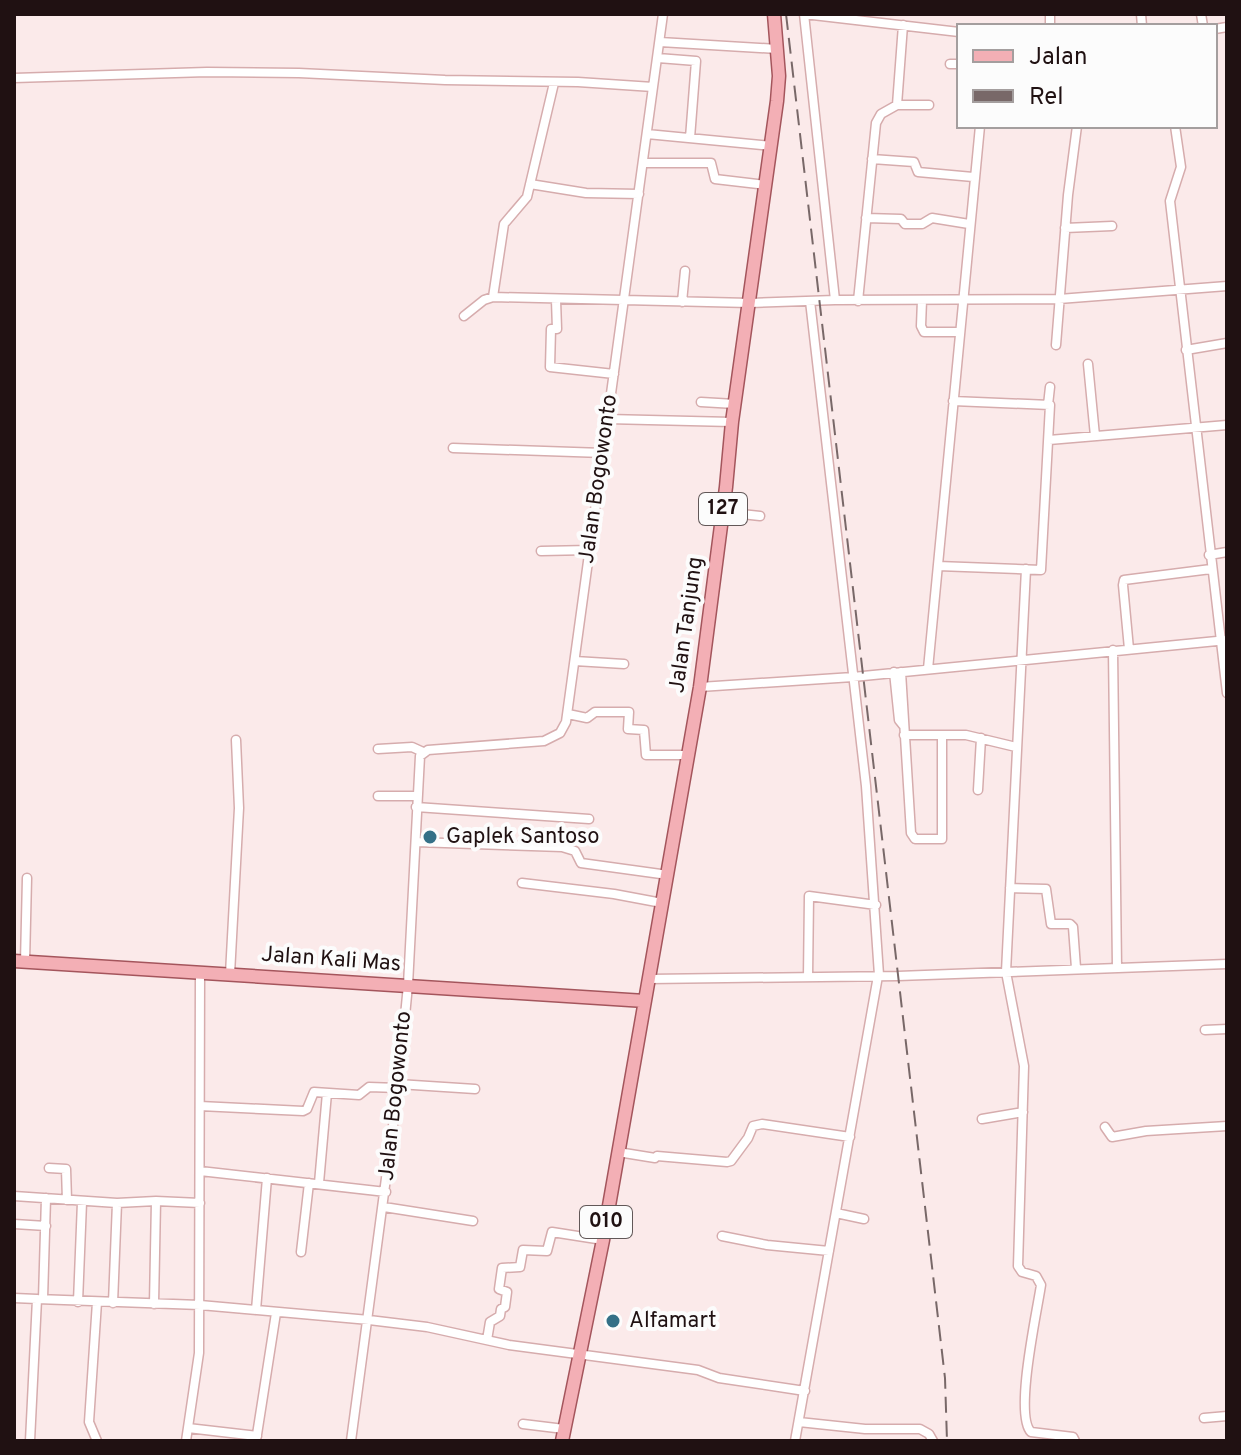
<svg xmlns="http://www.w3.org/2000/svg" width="1241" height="1455" font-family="Overpass,sans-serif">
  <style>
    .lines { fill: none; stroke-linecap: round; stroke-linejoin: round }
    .minor-casing { stroke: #d6acad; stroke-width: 11 }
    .primary-casing { stroke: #a4555c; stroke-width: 15 }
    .minor { stroke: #fff; stroke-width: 8 }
    .primary { stroke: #f3afb5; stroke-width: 12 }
    .rail { stroke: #786868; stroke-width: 2; stroke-dasharray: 16 8; stroke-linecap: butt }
    .poi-dot { fill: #347087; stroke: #fcfcfc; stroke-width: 3 }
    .labels { text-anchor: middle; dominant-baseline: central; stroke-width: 8; stroke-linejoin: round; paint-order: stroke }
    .shield { fill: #fcfcfc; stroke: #625858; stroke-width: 2 }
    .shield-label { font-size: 20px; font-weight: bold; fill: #201112 }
    .street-label { font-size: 22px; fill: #201112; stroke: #fcfcfc }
    .poi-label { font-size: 22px; fill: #201112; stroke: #fcfcfc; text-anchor: start }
  </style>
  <rect width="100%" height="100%" fill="#fbeaea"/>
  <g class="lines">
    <defs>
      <path id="minor" d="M804,14l31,286
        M804,14l155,18
        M1050,14v12
        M1141,14l1,12
        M1201,14l2,12
        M1215,29l12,-2
        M660,42l117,7
        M658,58l38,3 -6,77
        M950,64h9
        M14,78l193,-6 92,1 146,7 133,2 75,5
        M897,105h32
        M1175,126l6,41 -11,34 57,492
        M647,134l125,12
        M872,159l42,3 4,10 55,5
        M643,163h68l4,16 51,6
        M530,184l56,9 53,1
        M866,218l35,1 4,5h17l10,-6 37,6
        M1065,228l47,-2
        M493,297l11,-73 23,-27 27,-114
        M556,300l1,29h-6l-1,38 64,7
        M922,300l-1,26 3,6h35
        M810,301l56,485 13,189
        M858,301l18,-178 5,-9 16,-9 6,-80
        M682,302l3,-31
        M464,316l20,-16 9,-3 257,6 85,-3 224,-1 168,-13
        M1056,345l12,-150 9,-69
        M1186,350l41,-7
        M1088,364l7,72
        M701,402l34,2
        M1048,405l2,-18
        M607,419l125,3
        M1049,440l178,-15
        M453,448l150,5
        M723,512l37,4
        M541,551l49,-1
        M1209,555l18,-3
        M938,566l103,4 9,-165 -97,-4
        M1026,569l-20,403 18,94 -6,200 4,6 14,4 5,9c-4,27 -27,130 -10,147l42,5 2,4
        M1129,649l-6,-64 1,-5 87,-11
        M1113,650l4,317
        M575,661l49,3
        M928,669l52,-543
        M894,672l5,48 4,5
        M901,672l10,161 4,6h27v-104
        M700,687l153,-10 374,-37
        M568,714l19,4 8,-6h34l-1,17 16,1 2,25h42
        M904,735h62l50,12
        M378,749l34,-2 11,5
        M978,790l3,-52
        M378,796h39
        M416,807l173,12
        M416,842l146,5 13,4 6,12 87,12
        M522,883l92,11 48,9
        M1010,888l36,1 5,35h19l3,3 3,41
        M25,962l2,-84
        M230,974l9,-166 -3,-68
        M808,977l1,-81 67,9
        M649,979l249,-3 329,-12
        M1205,1030l22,-1
        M398,1084l77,5
        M200,1106l103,5 4,-2 7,-17 45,3 10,-8 29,1
        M982,1119l41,-7
        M1105,1127l7,10 34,-6 81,-5
        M618,1152l37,6 2,-2 70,6 4,-1 17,-23 5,-12 9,-2 88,13
        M49,1168l17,1 1,31
        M200,1171l186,21
        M319,1183l8,-90
        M14,1196l103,7 39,-2 44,2
        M384,1207l89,14
        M836,1213l28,6
        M14,1224l32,2
        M722,1236l45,9 62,6
        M301,1252l8,-69
        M14,1298l23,1
        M43,1299l3,-101
        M78,1302l4,-100
        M97,1302l-8,120 8,19
        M113,1303l4,-100
        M154,1304l2,-103
        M256,1310l11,-132
        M487,1340l3,-18 10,-6 1,-7 4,-2 2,-15 -8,-3 3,-21 18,-1 3,-17 24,1 5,-19 51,8
        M1204,1418l23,-2
        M799,1422l66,7h55l9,5 4,7
        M523,1424l41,5
        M188,1428l69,8
        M30,1441l7,-142 163,6 169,15 58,7 82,18 189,25 21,8 86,13
        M186,1441l13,-88 1,-381
        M256,1441l20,-128
        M351,1441l47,-353 10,-103 12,-229 8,-6 116,-9 16,-8 6,-11 97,-708
        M795,1441l83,-465"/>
      <path id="primary" d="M14,961l631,40
        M562,1441l41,-201 97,-553 26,-200 6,-65 45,-321 2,-25 -5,-62"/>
    </defs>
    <use href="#minor" class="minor-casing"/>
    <use href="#primary" class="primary-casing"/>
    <use href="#minor" class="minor"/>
    <use href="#primary" class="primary"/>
    <path class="rail" d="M786,14l159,1364 2,63"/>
  </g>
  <g class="poi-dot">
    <circle cx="430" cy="837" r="8"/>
    <circle cx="613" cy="1321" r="8"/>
  </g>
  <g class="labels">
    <g class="shield">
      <rect x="699" y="493" width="48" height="32" rx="6"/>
      <rect x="580" y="1206" width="52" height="32" rx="6"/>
    </g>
    <g class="shield-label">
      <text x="723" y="509">127</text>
      <text x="606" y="1222">010</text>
    </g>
    <g class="street-label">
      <text transform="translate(599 479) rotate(-82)">Jalan Bogowonto</text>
      <text transform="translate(687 625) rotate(-82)">Jalan Tanjung</text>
      <text transform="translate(331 960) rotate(4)">Jalan Kali Mas</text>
      <text transform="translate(396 1096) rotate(-84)">Jalan Bogowonto</text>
    </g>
    <g class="poi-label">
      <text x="446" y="837">Gaplek Santoso</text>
      <text x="629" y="1321">Alfamart</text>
    </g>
  </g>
  <rect width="1241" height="1455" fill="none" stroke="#201112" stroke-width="32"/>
  <rect x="957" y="24" width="260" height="104" fill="#fcfcfc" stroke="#a49e9e" stroke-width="2"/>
  <rect x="973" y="50" width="40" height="12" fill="#f3afb5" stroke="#a49e9e" stroke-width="2"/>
  <text x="1029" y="64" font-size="24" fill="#201112">Jalan</text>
  <rect x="973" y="90" width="40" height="12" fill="#786868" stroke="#a49e9e" stroke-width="2"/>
  <text x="1029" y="104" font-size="24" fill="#201112">Rel</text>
</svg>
